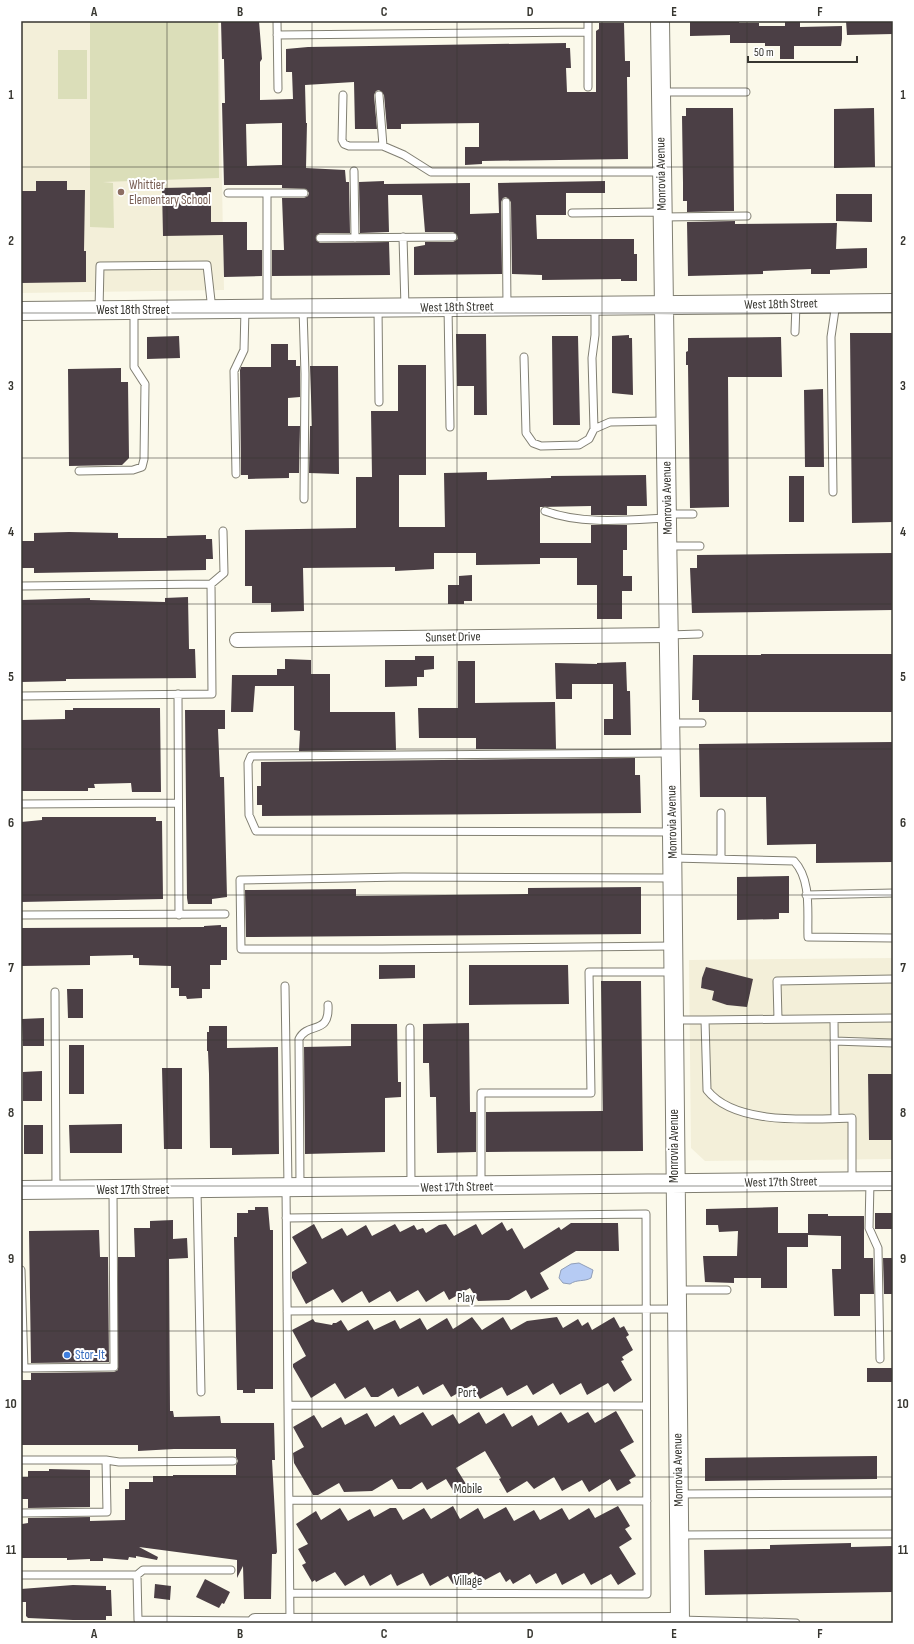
<svg xmlns="http://www.w3.org/2000/svg" width="914" height="1644" font-family="'Sofia Sans Condensed',sans-serif">
  <style>
    .built { fill: #f3efd9 }
    .green { fill: #dbdeb9 }
    .water { fill: #b6cbf3; stroke: #909eb8 }
    .building { fill: #4b3f45; fill-rule: evenodd }
    .lines { fill: none; stroke-linecap: round; stroke-linejoin: round }
    .service-casing { stroke: #817f72; stroke-width: 9 }
    .minor-casing { stroke: #817f72; stroke-width: 16 }
    .tertiary-casing { stroke: #817f72; stroke-width: 20 }
    .service { stroke: #fff; stroke-width: 7 }
    .minor { stroke: #fff; stroke-width: 14 }
    .tertiary { stroke: #fff; stroke-width: 18 }
    .grid { fill: none; stroke: #373630; stroke-width: 1; stroke-opacity: 0.55 }
    .education-dot { fill: #8d6e63; stroke: #fff; stroke-width: 1.5 }
    .shop-dot { fill: #3f7fe0; stroke: #fff; stroke-width: 1.5 }
    .labels { text-anchor: middle; dominant-baseline: central; stroke-width: 4; stroke-linejoin: round; paint-order: stroke }
    .street-label { font-size: 13px; fill: #373630; stroke: #fff }
    .education-label { font-size: 13px; fill: #785e54; stroke: #fff; text-anchor: start }
    .shop-label { font-size: 13px; fill: #366cbe; stroke: #fff; text-anchor: start }
    .neatline { fill: none; stroke: #373630; stroke-width: 1.5 }
    .grid-label { font-size: 13px; text-anchor: middle; font-weight: bold; fill: #373630 }
  </style>
  <rect width="100%" height="100%" fill="#fbf9ea"/>
  <path class="built" d="M21,21h198l5,269 -203,3z
    M893,958v201l-188,2 -14,-13 -2,-188z"/>
  <path class="green" d="M90,21h128l1,157 -116,4 10,1 1,45 -24,-1z
    M58,50h29v49h-29z"/>
  <path class="water" d="M579,1263l14,7 -2,8c-7,4 -14,1 -21,6l-7,-1 -4,-5 2,-8 10,-6z"/>
  <path class="building" d="M221,21h38l3,38 -2,3v38l33,-1 -1,-27h-6v-23l22,-2 258,-4v5h4l1,20h-5l1,24h29v-61l3,-2v-6h25l1,38h5v16h-3l1,82 -146,2v3l-17,1v-18h14v-24l-78,1v5h-14l-3,-34 -5,-5 -3,1 -2,4 3,34h-22l-1,-47 -49,3 1,38h1l-1,45 39,2 1,12h3l1,51h-30l-4,3v4l4,3 69,-1 1,33 -118,1v-26h12l-2,-52h22l4,-2 1,-3 -3,-4 -24,-1v-3h-58l-2,-82h3l-1,-44h-2zM282,123v42l-35,1 -1,-42z
    M690,21h49v2h20v3h26v-5h15v6l42,-1v13l-1,7h-47v13h-14v-13h-15v-3h-35v-8l-40,1z
    M846,21h47v13l-46,1z
    M686,108h47l1,103 -47,1v-11h-4v-18l-1,-67h4z
    M874,108l1,59 -41,1v-59z
    M36,181h31v9h18l-1,61h2v31l-65,1v-92h15z
    M384,181v3l86,-1v31l29,-1 -1,-30 107,-2v12h-39v22h-30l1,24h97v15h3v27h-16v-2l-79,1v-5l-30,-1 -1,-72 -5,-5 -3,1 -2,4 1,72 -88,1v-28l11,-2v-3h28l5,-3 -1,-4 -4,-3h-28l-3,-37h-34l1,37 -29,1 -1,-51z
    M211,187v35h36v28h15v26l-38,1 -1,-42 -60,1 -1,-48z
    M836,194h36v28l-36,-1z
    M735,221v3l102,-1 -1,26 31,-1v20l-37,2v4h-19v-5l-48,2v3l-75,2 -1,-54z
    M850,333h43v189l-41,1z
    M456,334h30l1,81h-13v-29h-17z
    M629,335v3h3l1,57 -21,-2v-57z
    M179,336l1,22 -33,1v-22z
    M552,336h26l2,89h-27z
    M781,337l1,40h-54l1,130 -39,1 -2,-143h-2v-13l2,-1v-13z
    M271,344h17v16h8v6h4v31l-12,1v28h12l-1,47h-10v5l-41,1v-4h-7l-1,-105 1,-3h30z
    M398,365h28v110h-27v52h46l-1,-54 43,-1v8l64,-2v-2l95,-1 1,31h-20v9h-36v-9l-51,1v36h51v-18h36v25h-4v26h9v15h-10v28h-25v-34h-20v-27h-37v6l-64,1v-12h-42v16l-39,2v-4l-92,1 1,43 -33,1v-9h-19v-17h-7v-56l111,-2v-51h16l-1,-66h27z
    M310,366h28l1,108 -30,-1 1,-47h2z
    M121,368v14h7l1,76 -7,7 -53,1 -1,-97z
    M823,389l1,78h-19l-1,-77z
    M789,476h15v46h-15z
    M69,532l49,1v5h49v-2l39,-1v4h6l1,20h-7v11l-172,3v-5h-13v-27h13v-8z
    M893,553v57l-201,3 -2,-45h7v-13z
    M472,575v26h-8v3h-16v-19h11v-9z
    M188,597l1,52h6l1,29 -130,1v2l-45,1v-82l69,-2v2l75,2v-4z
    M761,654h132v58h-194v-12h-7l1,-45h68z
    M415,656h19v13l-10,1v7h-7v9l-32,1v-27h30z
    M285,659l26,1v14h19v38h65l1,38 -97,1 1,-20 -6,-1v-44h-39l-2,26h-22l1,-37h45v-6h8z
    M458,661h17v42l80,-1 1,47h-80v-11h-57l-1,-30h40z
    M626,662l1,29h3l1,44h-27v-16h9v-35h-41v15h-16l-1,-36 42,1v-1z
    M73,708h87l1,84h-29l-1,-9 -37,1 1,4h-7v3h-67v-71l44,-1v-9h8z
    M185,710h40v19h-7l2,48h4l3,120 -15,2v5h-24l-1,-6z
    M893,742v120l-77,1v-19l-49,1 -1,-48h-66l-1,-53z
    M635,758v17h5l1,38 -379,3v-11h-5v-19h4v-24z
    M42,817h114v4h6l1,78 -142,3v-80l21,-2z
    M789,876v37h-10v6l-42,1v-43z
    M641,887v47l-395,3 -1,-47 111,-1v7l172,-2v-6z
    M221,925v2h6v33h-6v5h-11v24h-8v9l-15,1 -1,-3h-7v-8h-8v-22l-32,-1v-7h-6v-3l-43,1v9l-69,1v-38l183,-1v-1z
    M379,965h36v13l-36,1z
    M469,965h99l1,39 -100,1z
    M706,967l47,12 -6,28 -20,-2 -15,-5 2,-9 -13,-3 1,-10z
    M601,981h40l2,170 -157,1v-40l117,-1z
    M67,989h16v29h-15z
    M44,1018v28h-21l-1,-27z
    M469,1023l1,89h6v40l-39,1 -1,-56h-6l-1,-34h-6v-39z
    M351,1024h46l1,58h3v15l-16,1v54l-80,2 -1,-107 47,-1z
    M209,1026h18v22l51,-1 1,107 -47,1v-7h-22l-1,-74 -1,-23h-1v-19h2z
    M69,1045h15v49h-15z
    M162,1068h20v81h-18z
    M42,1071v30h-19v-29z
    M868,1074h25v66h-24z
    M122,1124v29h-52l-1,-28z
    M24,1125h19v29h-19z
    M255,1207h13l2,23h3v159h-18v4h-12v-3h-6l-3,-153h3v-24h11v-3h7z
    M778,1207v26h30v14h-21v41h-26v-10h-27v5l-29,-1 -2,-26h34l1,-25 -19,1 -1,-7h-12v-16z
    M875,1213h18v16h-18z
    M808,1214h20v2h36v42h9l1,36h-14v22h-26l-2,-47h9v-33l-33,-1z
    M173,1220v19l14,-1 1,20 -19,1 1,152h3l1,6 46,-1 1,7h53l1,37h-3l5,92 -1,2h-4l-1,45h-27l-1,-33 -6,12v-18l-98,-13 19,10 -1,3 -21,-4v2l-7,-1 -1,3 -25,-2v3h-13v-2l-23,1v-2h-46l1,-34 6,-1v-5l62,-1v4l35,-1v-31h4v-7h24v-6h20v-1h63v-10l2,-4 -2,-4v-8h-62l-36,2v-6h-117v-65h10v-7l83,-1 4,-2v-113h17l-1,-29h16v-7z
    M502,1222l5,9 5,-3 12,21 35,-22 2,3 10,-7h47l1,28h-43l-36,22 9,16 -18,10 -5,-9 -17,10 -31,1 -8,-13 -21,12 -5,-9 -18,11 -8,-12 -21,12 -7,-11 -21,12 -7,-12 -20,12 -9,-14 -27,15 -14,-26v-6l15,-9 -15,-26 22,-13 8,15 20,-11 5,8 19,-11 6,11 23,-12 5,8 14,-7 3,5 6,-2 3,5 13,-8 7,-1 8,12 22,-12 6,11z
    M99,1230l1,27h8l1,105 -78,1 -2,-132z
    M883,1258h10v36h-9z
    M472,1317l10,13 21,-13 8,13 16,-9 30,-4 6,11 15,-9 4,7 6,-4 4,8 22,-13 6,11 4,-2 5,9 -3,2 7,13 -11,7 2,3 -3,1 11,19 -18,12 -6,-9 -21,12 -6,-12 -21,12 -7,-12 -20,12 -6,-10 -20,11 -5,-9 -22,12 -8,-14 -21,12 -8,-13 -20,11 -5,-9 -20,11 -5,-9 -15,9h-7l-6,-10 -20,12 -10,-16 -24,15 -18,-31v-3l13,-8 -14,-26 21,-11 2,3 17,3 1,-2h3l5,-3 7,11 20,-11 6,10 21,-10 5,9 20,-11 7,12 20,-12 6,11z
    M867,1368h26v14h-26z
    M616,1411l18,31 -14,8 16,26 -7,4 2,3 -14,8 -7,-12 -21,13 -7,-12 -20,11 -8,-14 -20,12 -7,-8 -20,12 -8,-14 2,-1 -16,-27 -29,17 10,16 -12,8 -8,-13 -19,11 -5,-8 -11,7h-13l-6,-10 -20,12 -28,1 -5,-9 -21,12h-5l-19,-32 -1,-10 11,-6 -11,-20 21,-12 8,13 19,-11 4,8 22,-12 8,14 19,-12 6,10 23,-13 9,14 21,-12 6,10 20,-12 7,12 18,-11 8,14 20,-12 6,11 23,-14 7,11 20,-11 7,11z
    M877,1456v23l-172,2v-23z
    M49,1469l41,1v37l-62,1v-9h-7v-22h7v-6h21z
    M453,1506l7,13 18,-11 6,11 22,-12 8,14 20,-11 6,10 22,-12 7,12 20,-12 6,10 23,-12 12,20 -5,3 7,10 -13,8 17,27 -18,11 -7,-11 -20,11 -7,-12 -22,12 -6,-12 -20,11 -6,-10 -17,10 -3,-5 -4,3 -6,-10 -15,8 -1,-2 -5,3 -6,-9 -20,12 -5,-8 -18,10 -7,-13 -26,13 -6,-12 -21,12 -6,-11 -19,11 -10,-14 -19,10 -1,-2 -3,2 -10,-17 4,-2 -8,-14 10,-5 -12,-20 20,-13 5,9 19,-12 8,13 22,-12 4,8 16,-9h6l7,12 21,-12 7,11z
    M851,1543v4l42,-1v46l-188,3 -1,-45 66,-1v-4z
    M205,1579l25,13 -6,12 -2,-1 -3,5 -23,-11z
    M155,1584l16,2 -1,14 -16,-2z
    M73,1585l33,1v4h5l1,26h-6v4h-33l-45,-2 -2,-2v-14h-5v-13z"/>
  <g class="lines">
    <defs>
      <path id="service" d="M277,21l1,68
        M588,21v66
        M277,35l311,-3
        M660,92h86
        M343,95l-1,45 2,4 5,2h34l21,9 27,17h230
        M379,95l4,51
        M354,171l1,67
        M228,193h76
        M267,193v116
        M506,202l1,104
        M572,213l89,-1
        M662,217l85,-1
        M403,237l2,70
        M320,238l133,-1
        M448,307l2,120
        M378,308l1,94
        M303,309l2,65 -1,125
        M99,310l1,-44 107,-1 5,45
        M795,332l1,-28
        M524,357l2,76 7,10 8,3 38,-1 10,-6 5,-10 16,-7 55,-1
        M594,429l-2,-71 3,-23v-29
        M79,471l54,-1 9,-3 2,-8 1,-75 -11,-17v-56
        M236,474l-2,-103 10,-21 1,-41
        M833,492l-2,-155 5,-34
        M545,511c37,14 83,9 122,7
        M668,514h25
        M668,546h32
        M21,586l190,-2 13,-11 -1,-42
        M669,635l30,-1
        M178,694l1,221
        M21,696l191,-2 -1,-110
        M670,723h32
        M670,753l-419,3 -3,7 1,52 7,16 416,1
        M21,804l157,-1
        M721,813v46
        M673,858l121,3c18,19 13,52 14,76l85,1
        M672,878l-269,-1 -163,3 1,69h141l291,-3
        M806,895l87,-2
        M21,915l204,-1
        M285,986l3,200
        M55,992l1,198
        M778,1019l-1,-38 116,-2
        M834,1019l1,99
        M674,1020h31l2,70c28,36 104,29 145,28v63
        M705,1020l188,-2
        M410,1028l1,157
        M834,1041l59,2
        M870,1182l-1,46 9,20 2,111
        M481,1184v-91h110l-2,-121h84
        M300,1186l-1,-147c9,-18 31,-3 29,-34
        M286,1189l4,433
        M197,1190l4,202
        M286,1218l360,-4 1,380 -357,-1
        M21,1270l3,98 90,-1 -1,-177
        M678,1290h49
        M287,1311l389,-2
        M288,1405l358,1
        M21,1460h85l13,2 114,-1
        M678,1494l213,-1
        M289,1500l358,1
        M21,1513l86,-1 -1,-52
        M679,1535l214,-1
        M21,1575h116l6,-5h88
        M137,1575l1,45 117,1v2
        M680,1620l116,3"/>
      <path id="minor" d="M237,640l432,-5
        M255,1621l424,-1"/>
      <path id="tertiary" d="M660,21c2,271 8,542 12,813 4,263 5,526 8,789
        M21,311l872,-8
        M21,1190l872,-9"/>
    </defs>
    <use href="#service" class="service-casing"/>
    <use href="#minor" class="minor-casing"/>
    <use href="#tertiary" class="tertiary-casing"/>
    <use href="#service" class="service"/>
    <use href="#minor" class="minor"/>
    <use href="#tertiary" class="tertiary"/>
  </g>
  <path class="grid" d="M167,21v1602M312,21v1602M457,21v1602M602,21v1602M747,21v1602M21,167h872M21,313h872M21,458h872M21,604h872M21,749h872M21,895h872M21,1040h872M21,1186h872M21,1331h872M21,1477h872"/>
  <circle class="education-dot" cx="121" cy="192" r="4"/>
  <circle class="shop-dot" cx="67" cy="1355" r="4"/>
  <g class="labels">
    <g class="street-label">
      <text transform="translate(661 174) rotate(-91)">Monrovia Avenue</text>
      <text transform="translate(781 304) rotate(-1)">West 18th Street</text>
      <text transform="translate(457 307) rotate(-1)">West 18th Street</text>
      <text x="133" y="310">West 18th Street</text>
      <text transform="translate(667 498) rotate(-91)">Monrovia Avenue</text>
      <text transform="translate(453 637) rotate(-1)">Sunset Drive</text>
      <text transform="translate(672 822) rotate(-91)">Monrovia Avenue</text>
      <text transform="translate(674 1146) rotate(-90)">Monrovia Avenue</text>
      <text transform="translate(781 1182) rotate(-1)">West 17th Street</text>
      <text transform="translate(457 1187) rotate(-1)">West 17th Street</text>
      <text x="133" y="1190">West 17th Street</text>
      <text x="466" y="1298">Play</text>
      <text x="467" y="1393">Port</text>
      <text transform="translate(678 1470) rotate(-91)">Monrovia Avenue</text>
      <text x="468" y="1489">Mobile</text>
      <text x="468" y="1581">Village</text>
    </g>
    <g class="education-label">
      <text x="129" y="185">Whittier<tspan x="129" dy="15">Elementary School</tspan></text>
    </g>
    <g class="shop-label">
      <text x="75" y="1355">Stor-It</text>
    </g>
  </g>
  <rect width="914" height="1644" fill="none" stroke="#ffffff" stroke-width="44"/>
  <path d="M748 56v6h109v-6" fill="none" stroke="#373630" stroke-width="2"/>
  <text x="754" y="56" font-size="12" fill="#373630" stroke="#ffffff" stroke-width="3" paint-order="stroke">50 m</text>
  <rect x="22" y="22" width="870" height="1600" class="neatline"/>
  <g class="grid-label">
    <text x="94" y="16">A</text>
    <text x="240" y="16">B</text>
    <text x="384" y="16">C</text>
    <text x="530" y="16">D</text>
    <text x="674" y="16">E</text>
    <text x="820" y="16">F</text>
    <text x="11" y="99">1</text>
    <text x="903" y="99">1</text>
    <text x="11" y="245">2</text>
    <text x="903" y="245">2</text>
    <text x="11" y="390">3</text>
    <text x="903" y="390">3</text>
    <text x="11" y="536">4</text>
    <text x="903" y="536">4</text>
    <text x="11" y="681">5</text>
    <text x="903" y="681">5</text>
    <text x="11" y="827">6</text>
    <text x="903" y="827">6</text>
    <text x="11" y="972">7</text>
    <text x="903" y="972">7</text>
    <text x="11" y="1117">8</text>
    <text x="903" y="1117">8</text>
    <text x="11" y="1263">9</text>
    <text x="903" y="1263">9</text>
    <text x="11" y="1408">10</text>
    <text x="903" y="1408">10</text>
    <text x="11" y="1554">11</text>
    <text x="903" y="1554">11</text>
    <text x="94" y="1638">A</text>
    <text x="240" y="1638">B</text>
    <text x="384" y="1638">C</text>
    <text x="530" y="1638">D</text>
    <text x="674" y="1638">E</text>
    <text x="820" y="1638">F</text>
  </g>
</svg>
